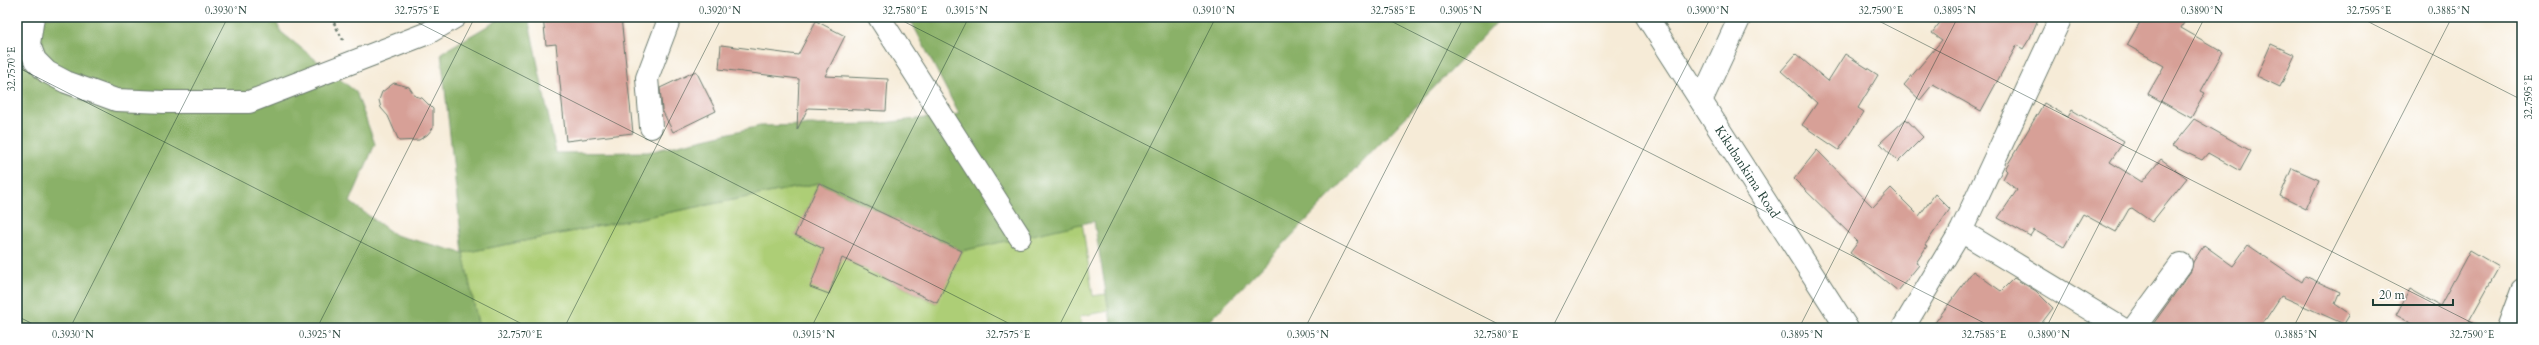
<svg xmlns="http://www.w3.org/2000/svg" width="2539" height="345" font-family="Cardo,serif">
  <style>
    .green { fill: #adce76; stroke: #668655 }
    .forest { fill: #8ab167; stroke: #54774e }
    .building { fill: #d7a097 }
    .lines { fill: none; stroke-linecap: round; stroke-linejoin: round }
    .minor-casing { stroke: #6a7a6d; stroke-width: 24 }
    .path { stroke: #6a7a6d; stroke-width: 2.5; stroke-dasharray: 3 3; stroke-linecap: butt }
    .minor { stroke: #fff; stroke-width: 22 }
    .ticks { fill: none; stroke: #1f3d34; stroke-width: 1; stroke-opacity: 0.45 }
    .labels { text-anchor: middle; dominant-baseline: central; stroke-width: 3; stroke-linejoin: round; paint-order: stroke }
    .street-label { font-size: 13px; fill: #1f3d34; stroke: #fff }
    .neatline { fill: none; stroke: #1f3d34; stroke-width: 1.5 }
    .ticks-label { font-size: 10px; text-anchor: middle; fill: #1f3d34 }
  </style>
  <rect width="100%" height="100%" fill="#fff"/>
  <filter id="ink" filterUnits="userSpaceOnUse"><feTurbulence type="fractalNoise" baseFrequency=".025" numOctaves="2"/><feDisplacementMap in="SourceGraphic" scale="8" xChannelSelector="R" yChannelSelector="G"/><feConvolveMatrix kernelMatrix="1 2 1 2 8 2 1 2 1" color-interpolation-filters="sRGB"/></filter>
  <filter id="wash" filterUnits="userSpaceOnUse"><feTurbulence type="fractalNoise" baseFrequency=".012" numOctaves="4" result="noise"/><feDisplacementMap in="SourceGraphic" scale="16" xChannelSelector="R" yChannelSelector="G"/><feGaussianBlur stdDeviation="0.9" result="paint"/><feColorMatrix in="noise" values="0 0 0 0 0 0 0 0 0 0 0 0 0 0 0 0 0 1.4 0 .05"/><feComposite in="paint" operator="in"/></filter>
  <g filter="url(#wash)">
    <rect width="100%" height="100%" fill="#f6ebd7"/>
    <path class="green" d="M819,183l-24,52 141,68 26,-52 120,-29 11,74 13,-2 3,17 -29,5 2,12h-603l-16,-75z"/>
    <path class="forest" d="M17,17h257l7,15 75,60 19,52 -25,58 45,33 68,18 -22,-200 62,-36h25l28,136 92,-1 112,-26 115,-2 84,-10 -50,-97h588l1,4 -295,307h-91l-18,-107 -132,30 -143,-68 -356,70 16,75h-462z"/>
    <g id="blocks">
      <path class="building" d="M543,17h78l12,116 -67,8 -10,-97 -10,1z
        M1944,17h95l-9,21 -7,11 -6,-4 -36,66 -48,-27 -13,16 -16,-15 38,-45 -10,-7z
        M2143,17h44l-6,11 42,24 -22,39 4,2 -14,25 -43,-24 16,-28 -37,-21z
        M816,21l29,15 -20,40 63,3 -2,32 -78,-3 -11,22 2,-51 -80,-10 2,-24 77,10z
        M2271,44l24,11 -15,32 -23,-11z
        M1796,54l32,27 17,-27 33,21 -20,33 6,4 -25,38 -37,-25 15,-22 -36,-32z
        M696,71l20,40 -43,21 -11,-22 -2,-22z
        M394,83l15,4 6,9 7,2 11,11v19l-6,7 -8,5 -20,1 -11,-25 -7,-8 -2,-8 3,-8z
        M2044,103l24,14 4,-7 52,31 -14,21 32,20 19,-23 26,19 -35,44 -20,-14 -3,1 -13,23 -33,-18 -19,33 -30,-17 -4,6 -32,-18 19,-28 -14,-11 4,-8 -2,-2z
        M1906,119l17,18 -25,25 -18,-19z
        M2194,119l57,32 -11,20 -32,-18 -6,7 -30,-14z
        M1817,150l56,57 18,-19 28,28 16,-22 15,15 -25,36 2,1 -11,17 3,2 -21,26 -48,-38 8,-11 -64,-63z
        M2292,168l27,12 -13,29 -26,-13z
        M819,183l143,68 -25,52 -95,-45 -13,36 -19,-7 14,-38 -29,-14z
        M2204,245l29,21 15,-21 54,37 3,-6 35,16 -5,12 15,10 -6,10 -63,-28 -21,32 -109,-1 40,-56 2,-9z
        M2470,250l29,17 -30,54 12,7h-61l-24,-13 14,-26 30,17z
        M1973,271l28,20 13,-13 22,13 17,17 -15,20h-107z"/>
    </g>
  </g>
  <g filter="url(#ink)">
    <use href="#blocks" fill-opacity="0" stroke="#6a7a6d" stroke-width="1"/>
    <g class="lines">
      <defs>
        <path id="minor" d="M33,17l-4,27 6,16 12,12 19,10 50,18 48,2h85l179,-69 27,-16
          M879,17l141,220
          M1647,17l200,311
          M1701,101l39,-84
          M651,127l-4,-49 23,-61
          M1961,231l160,97
          M1903,328l58,-97 100,-214
          M2134,328l47,-64
          M2508,328l14,-38"/>
      </defs>
      <use href="#minor" class="minor-casing"/>
      <path class="path" d="M331,17l12,23"/>
      <use href="#minor" class="minor"/>
    </g>
  </g>
  <path class="ticks" d="M407,17l611,311M895,17l611,311M1383,17l611,311M1871,17l611,311M2359,17l163,83M17,67l513,261M17,316l24,12M70,328l158,-311M317,328l158,-311M564,328l158,-311M811,328l158,-311M1058,328l158,-311M1305,328l159,-311M1552,328l159,-311M1799,328l159,-311M2046,328l159,-311M2293,328l159,-311"/>
  <g class="labels">
    <g class="street-label">
      <text transform="translate(1747 172) rotate(57)">Kikubankima Road</text>
    </g>
  </g>
  <rect width="2539" height="345" fill="none" stroke="#fff" stroke-width="44"/>
  <path d="M2373 299v6h80v-6" fill="none" stroke="#1f3d34" stroke-width="2"/>
  <text x="2379" y="299" font-size="12" fill="#1f3d34" stroke="#ffffff" stroke-width="3" paint-order="stroke">20 m</text>
  <rect x="22" y="22" width="2495" height="301" class="neatline"/>
  <g class="ticks-label">
    <text x="226" y="14">0.3930°N</text>
    <text x="417" y="14">32.7575°E</text>
    <text x="720" y="14">0.3920°N</text>
    <text x="905" y="14">32.7580°E</text>
    <text x="967" y="14">0.3915°N</text>
    <text x="1214" y="14">0.3910°N</text>
    <text x="1393" y="14">32.7585°E</text>
    <text x="1461" y="14">0.3905°N</text>
    <text x="1708" y="14">0.3900°N</text>
    <text x="1881" y="14">32.7590°E</text>
    <text x="1955" y="14">0.3895°N</text>
    <text x="2202" y="14">0.3890°N</text>
    <text x="2369" y="14">32.7595°E</text>
    <text x="2449" y="14">0.3885°N</text>
    <text transform="translate(11 69) rotate(-90)" y="4">32.7570°E</text>
    <text transform="translate(2528 97) rotate(-90)" y="4">32.7595°E</text>
    <text x="73" y="338">0.3930°N</text>
    <text x="320" y="338">0.3925°N</text>
    <text x="520" y="338">32.7570°E</text>
    <text x="814" y="338">0.3915°N</text>
    <text x="1008" y="338">32.7575°E</text>
    <text x="1308" y="338">0.3905°N</text>
    <text x="1496" y="338">32.7580°E</text>
    <text x="1802" y="338">0.3895°N</text>
    <text x="1984" y="338">32.7585°E</text>
    <text x="2049" y="338">0.3890°N</text>
    <text x="2296" y="338">0.3885°N</text>
    <text x="2472" y="338">32.7590°E</text>
  </g>
</svg>
